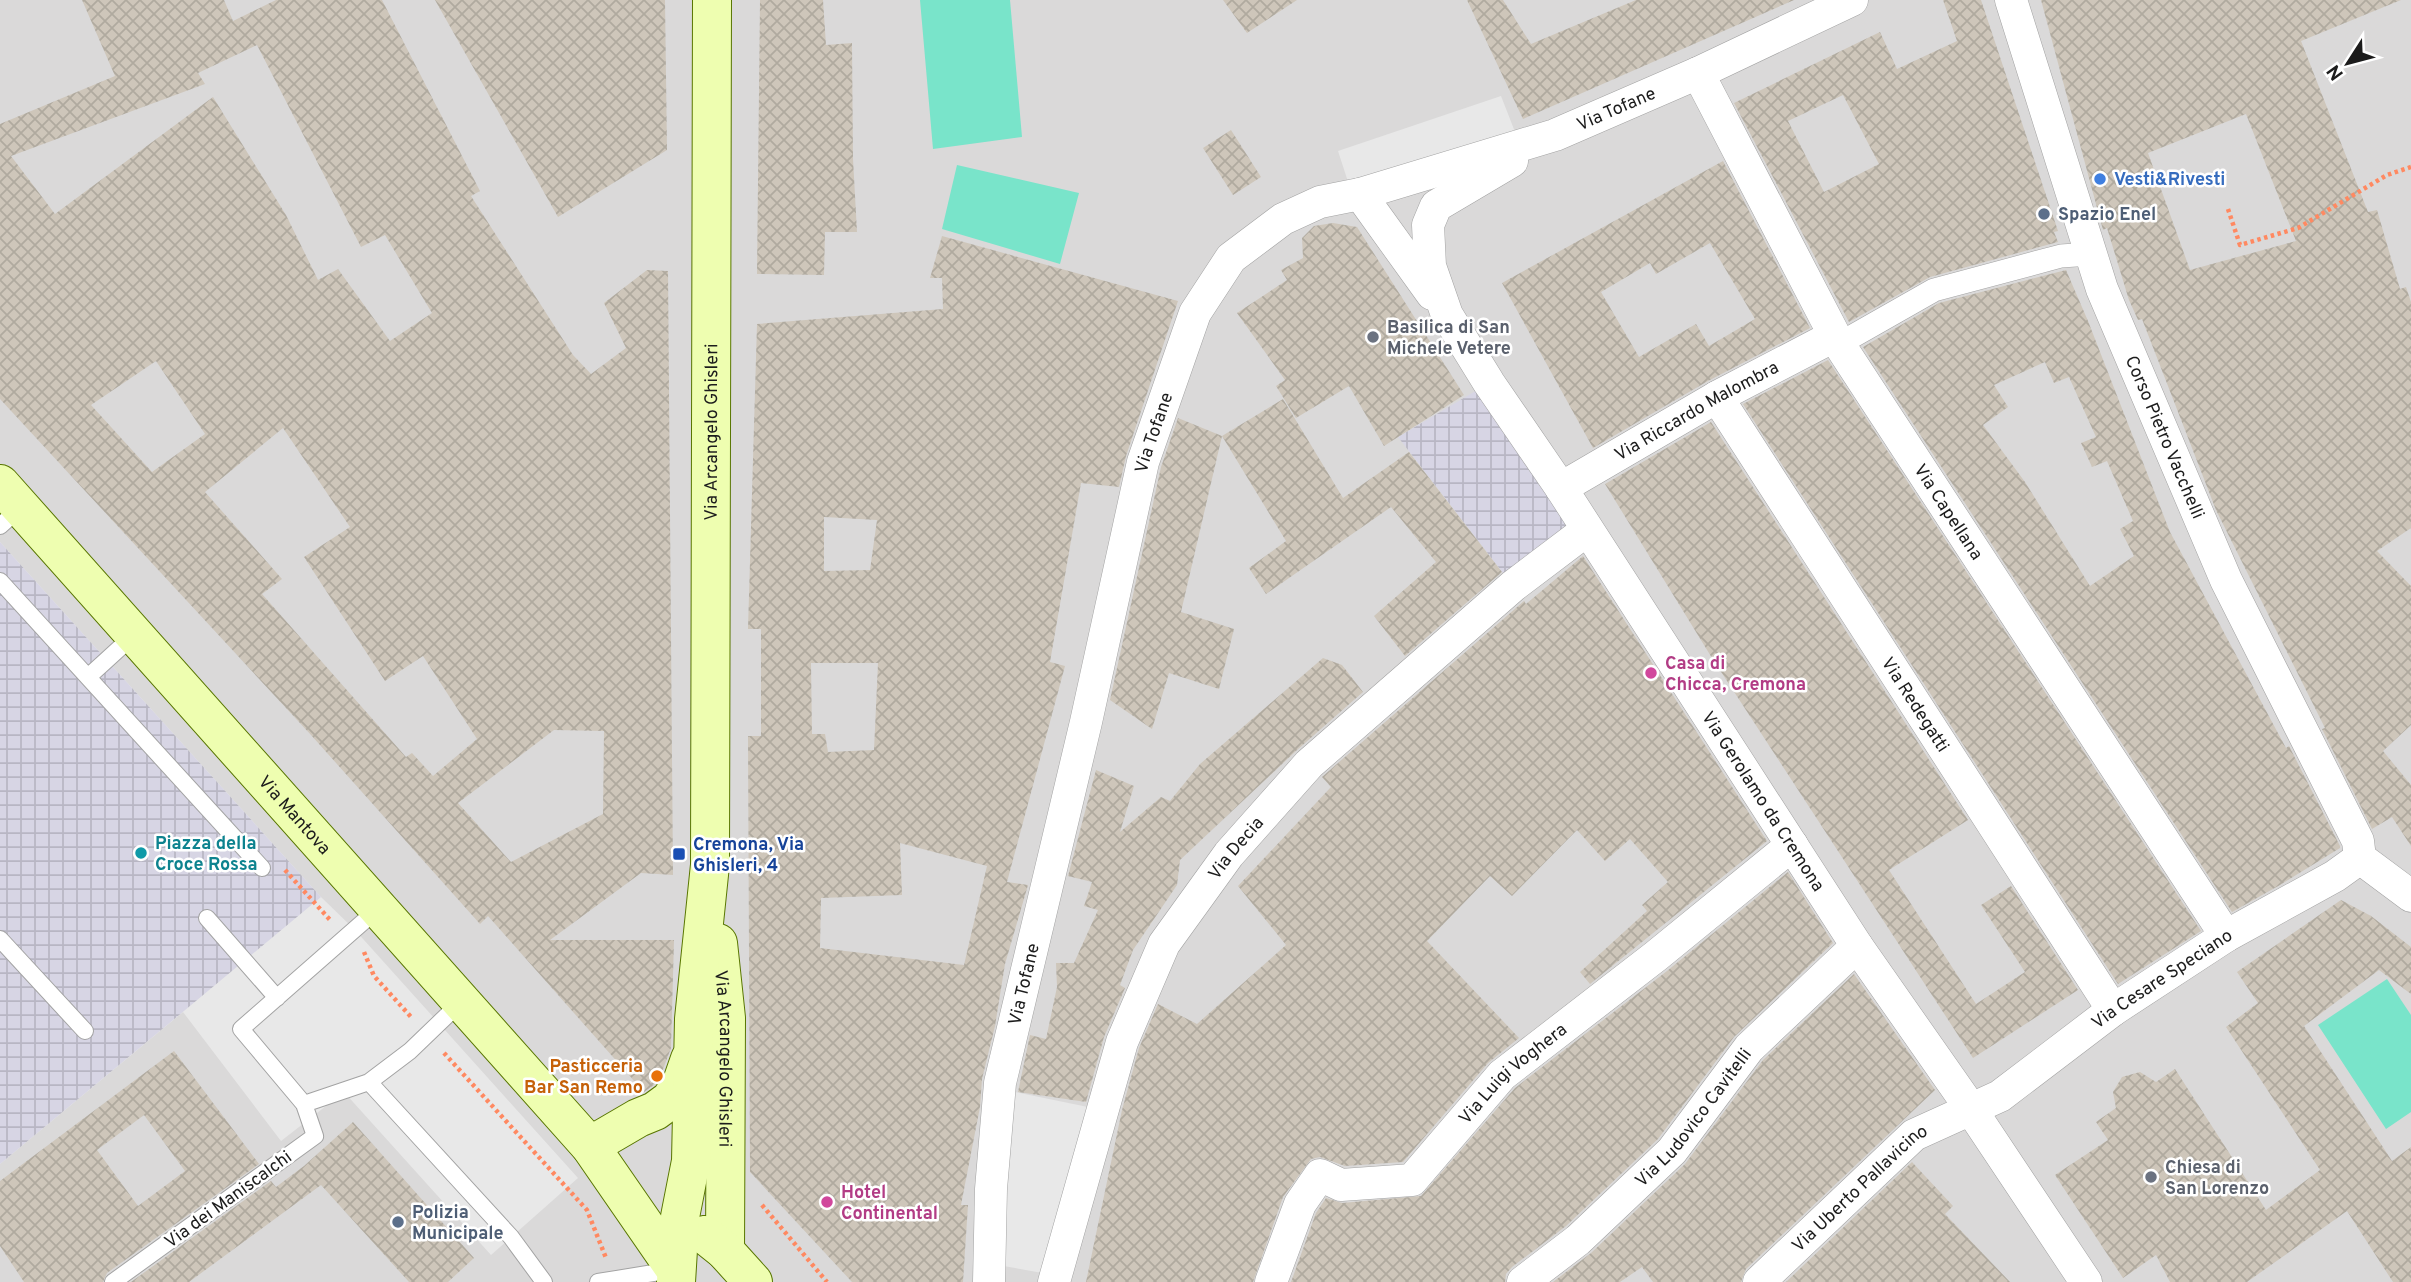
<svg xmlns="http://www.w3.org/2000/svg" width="2411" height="1282" viewBox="0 0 2411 1282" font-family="Overpass,sans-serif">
<defs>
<pattern id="plaza-grid" width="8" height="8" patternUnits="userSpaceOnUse" patternTransform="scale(1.75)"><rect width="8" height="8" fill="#d7d5e4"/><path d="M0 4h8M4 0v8" fill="none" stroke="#b8b6c3"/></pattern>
<pattern id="building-cross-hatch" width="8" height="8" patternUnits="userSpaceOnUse" patternTransform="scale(1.75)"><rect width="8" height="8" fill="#cec6ba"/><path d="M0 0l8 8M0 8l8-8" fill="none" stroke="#b0aa9f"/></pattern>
</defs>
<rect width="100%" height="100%" fill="#eeece1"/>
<path fill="#dad9d9" d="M 0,0 L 2411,0 L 2411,1282 L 0,1282 Z"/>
<path fill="#79e4ca" d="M 920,0 L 1010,0 L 1022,137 L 933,149 Z
M 957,165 L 1079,193 L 1060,264 L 942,229 Z
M 2387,979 L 2411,1015 L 2411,1112 L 2386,1129 L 2318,1025 Z"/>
<path fill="#e8e8e8" d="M 1501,96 L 1517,137 L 1352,194 L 1338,151 Z
M 0,542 L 321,897 L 355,930 L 578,1178 L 491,1255 L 344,1092 L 281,1141 L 183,1012 L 0,1164 Z
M 1010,1091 L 1088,1107 L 1048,1274 L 998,1265 Z"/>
<path fill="url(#plaza-grid)" d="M 1489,383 L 1587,530 L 1513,586 L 1398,437 Z
M 0,542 L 321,897 L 0,1164 Z"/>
<path fill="url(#building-cross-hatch)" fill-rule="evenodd" d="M 82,0 L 224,0 L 233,21 L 276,0 L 382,0 L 480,191 L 471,196 L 573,355 L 591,374 L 626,348 L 604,303 L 647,270 L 668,271 L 673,875 L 641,873 L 550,940 L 674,940 L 671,1048 L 662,1072 L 654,1085 L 644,1092 L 488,916 L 480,924 L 311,735 L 0,399 L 0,124 L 115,76 ZM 257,45 L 361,247 L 385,235 L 432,313 L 390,341 L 338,269 L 318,280 L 286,215 L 213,97 L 55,214 L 11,156 L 205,84 L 198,73 ZM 156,361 L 205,434 L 152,472 L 91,405 ZM 283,428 L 350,527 L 304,557 L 385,681 L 423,656 L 477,739 L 433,776 L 412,753 L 406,757 L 262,594 L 282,579 L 205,492 ZM 554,730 L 604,731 L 603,814 L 511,862 L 458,803 Z
M 435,0 L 665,0 L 667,150 L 558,217 Z
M 760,0 L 823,0 L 826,45 L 852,43 L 853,159 L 857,232 L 825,232 L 824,275 L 757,274 Z
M 1223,0 L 1297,0 L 1247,33 Z
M 1467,0 L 1503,0 L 1531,44 L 1636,0 L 1794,0 L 1523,119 Z
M 1943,0 L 1981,0 L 2058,231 L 2054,232 L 2058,242 L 1930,277 L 1849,322 L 1734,103 L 1880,32 L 1897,69 L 1957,41 ZM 1843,95 L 1879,164 L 1824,192 L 1788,121 Z
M 2041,0 L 2401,0 L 2301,41 L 2368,212 L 2377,210 L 2400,289 L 2406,287 L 2411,302 L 2411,528 L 2377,551 L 2411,586 L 2411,725 L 2383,751 L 2411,785 L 2411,846 L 2392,817 L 2372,829 L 2322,729 L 2325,728 L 2216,510 L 2142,319 L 2138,320 L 2129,300 L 2107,228 L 2103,230 ZM 2246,114 L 2296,241 L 2190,270 L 2148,153 Z
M 1231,130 L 1261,177 L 1233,195 L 1203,148 Z
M 1723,161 L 1810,328 L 1708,381 L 1593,448 L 1502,283 ZM 1710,243 L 1755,319 L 1709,346 L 1696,324 L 1639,357 L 1601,292 L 1650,263 L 1656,274 Z
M 1333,223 L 1357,227 L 1464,395 L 1384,446 L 1349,386 L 1296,418 L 1276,386 L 1285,380 L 1237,313 L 1287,280 L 1281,270 L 1303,258 L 1302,238 L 1314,226 Z
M 942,236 L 1178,301 L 1126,456 L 1119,487 L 1081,483 L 1050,662 L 1065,666 L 1007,882 L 1028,885 L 1005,964 L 995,1026 L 982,1079 L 980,1107 L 961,1205 L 968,1205 L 963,1282 L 852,1282 L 750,1172 L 748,736 L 761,736 L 761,629 L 748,629 L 757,324 L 943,309 L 942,278 L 930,278 ZM 824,517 L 877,520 L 870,570 L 824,571 ZM 811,663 L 878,663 L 874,750 L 828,752 L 825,734 L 812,734 ZM 900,843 L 987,866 L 964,965 L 820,948 L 821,898 L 902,895 Z
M 2066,270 L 2088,321 L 2170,532 L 2286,748 L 2289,746 L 2340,846 L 2340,848 L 2280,885 L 2232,912 L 1863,347 L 1939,303 ZM 2045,362 L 2054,383 L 2069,377 L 2096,437 L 2081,443 L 2092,467 L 2107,461 L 2133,521 L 2120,529 L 2134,556 L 2090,586 L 2025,482 L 1983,425 L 2008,407 L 1994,385 Z
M 1828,360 L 2201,931 L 2118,984 L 1743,404 Z
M 1283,399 L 1343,498 L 1409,452 L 1502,572 L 1405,656 L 1374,616 L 1436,562 L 1391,507 L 1266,594 L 1249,568 L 1286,541 L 1222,436 Z
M 1178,418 L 1222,436 L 1181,612 L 1234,629 L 1219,689 L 1169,673 L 1152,729 L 1110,700 L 1161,467 Z
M 1711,422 L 1968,820 L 1889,870 L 1976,1004 L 2025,972 L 1981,905 L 2011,886 L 2078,990 L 1973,1058 L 1712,658 L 1605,484 Z
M 1583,556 L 1767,841 L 1590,984 L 1580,972 L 1647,911 L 1642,905 L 1668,882 L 1630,839 L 1605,861 L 1577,830 L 1512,896 L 1490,876 L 1427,941 L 1519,1038 L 1488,1063 L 1403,1162 L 1345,1166 L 1320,1157 L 1311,1159 L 1283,1197 L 1253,1282 L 1086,1282 L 1122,1110 L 1139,1048 L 1158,1004 L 1197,1024 L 1286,945 L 1238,886 L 1331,787 L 1322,777 L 1524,601 L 1526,604 Z
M 1323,658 L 1342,665 L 1363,692 L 1297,750 L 1180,860 L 1177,885 L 1133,950 L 1120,985 L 1125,988 L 1104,1037 L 1086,1102 L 1018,1092 L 1030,1035 L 1046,1039 L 1057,987 L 1056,963 L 1074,963 L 1098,910 L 1084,906 L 1092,882 L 1068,876 L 1096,770 L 1134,786 L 1120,832 L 1161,797 L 1170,801 L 1200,764 Z
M 1788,872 L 1833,943 L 1734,1037 L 1658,1139 L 1566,1226 L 1512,1267 L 1506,1274 L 1505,1282 L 1291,1282 L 1316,1213 L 1326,1198 L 1342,1203 L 1421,1196 L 1515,1088 L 1667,971 Z
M 2341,900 L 2371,916 L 2411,947 L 2411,994 L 2379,970 L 2304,1026 L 2392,1161 L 2411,1147 L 2411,1282 L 2393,1282 L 2347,1211 L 2247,1282 L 2170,1282 L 2156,1255 L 2123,1278 L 2055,1175 L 2108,1140 L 2096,1122 L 2116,1108 L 2113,1092 L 2122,1077 L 2140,1072 L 2156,1082 L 2175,1069 L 2266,1210 L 2320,1170 L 2226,1027 L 2258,1003 L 2237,972 Z
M 1854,974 L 1935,1090 L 1746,1269 L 1741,1282 L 1653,1282 L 1642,1267 L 1620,1282 L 1553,1282 L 1591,1253 L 1685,1164 L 1763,1060 Z
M 174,1051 L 259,1164 L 107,1273 L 103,1282 L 24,1282 L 0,1246 L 0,1181 ZM 144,1115 L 185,1171 L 138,1206 L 97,1150 Z
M 353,1122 L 474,1258 L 448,1282 L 409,1282 L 321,1185 L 189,1282 L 131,1282 L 271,1181 L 276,1187 L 304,1166 Z
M 1912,1162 L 1953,1206 L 1945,1214 L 2010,1282 L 1786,1282 Z"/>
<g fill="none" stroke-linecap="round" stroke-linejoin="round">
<g stroke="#a3a3a3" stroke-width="18">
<path id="service" d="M 0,526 L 21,507
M 0,581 L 262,868
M 88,677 L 134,635
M 379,908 L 241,1029 L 304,1104 L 369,1082 L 511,1237 L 544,1282
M 207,918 L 277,998
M 0,939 L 85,1031
M 369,1082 L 410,1051 L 462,1001
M 113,1282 L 315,1136 L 304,1104
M 598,1282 L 672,1270"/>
</g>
<g stroke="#a3a3a3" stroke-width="24">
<path id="pedestrian" d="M 1839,344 L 1934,290 L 2061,256 L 2091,254"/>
</g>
<g stroke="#a3a3a3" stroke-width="33">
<g id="minor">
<path id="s1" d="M 2011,0 L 2102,289 L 2226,580 L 2358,841 L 2360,858"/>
<path id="s2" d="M 1698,73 L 1839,344 L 2226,936"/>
<path id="s3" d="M 1512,161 L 1436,206 L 1428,225 L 1430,266 L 1447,315 L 1489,383 L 1561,488 L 1857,946 L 1962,1096 L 2086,1282"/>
<path d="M 1360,194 L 1432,294"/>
<path id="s4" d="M 1717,397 L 2113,1010"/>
<path id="s5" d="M 1561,488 L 1717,397 L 1834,336"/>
<path d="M 2360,858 L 2411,896"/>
<path id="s6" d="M 989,1282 L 991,1189 L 1000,1083 L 1086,722 L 1143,462 L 1195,313 L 1231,258 L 1283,219 L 1320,202 L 1360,194 L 1555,135 L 1698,73 L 1852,0"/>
<path id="s7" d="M 1054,1282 L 1122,1042 L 1164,944 L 1229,854 L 1309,764 L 1513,586 L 1587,530"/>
<path id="s8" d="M 1271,1282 L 1300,1204 L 1320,1175 L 1341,1185 L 1412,1180 L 1502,1075 L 1656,956 L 1792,845"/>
<path id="s9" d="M 1523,1282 L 1578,1240 L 1672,1151 L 1749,1048 L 1857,946"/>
<path id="s10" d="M 1759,1282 L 1914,1135 L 2000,1096 L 2113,1010 L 2226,936 L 2335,876 L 2360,858"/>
</g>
</g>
<g stroke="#587600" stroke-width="40">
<g id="secondary">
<path id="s11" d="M 0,484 L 590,1146 L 675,1269"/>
<path id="s12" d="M 718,943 L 726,1018 L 725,1251"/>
<path d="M 590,1146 L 638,1118 L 655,1111 L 670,1100 L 682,1082 L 690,1059"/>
<path d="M 705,1235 L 725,1251 L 753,1282"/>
<path id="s13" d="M 676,1282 L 680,1217 L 691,1161 L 694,1019 L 710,865 L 712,0"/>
</g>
</g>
<path stroke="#ff8961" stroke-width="4.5" stroke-dasharray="3.5 3.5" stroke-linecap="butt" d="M 2228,209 L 2240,245 L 2298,228 L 2387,175 L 2411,167
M 285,870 L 331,921
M 364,952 L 374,976 L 412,1018
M 444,1053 L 587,1210 L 606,1258
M 762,1205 L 827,1282"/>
<use href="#service" stroke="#fff" stroke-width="16"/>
<use href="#pedestrian" stroke="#fff" stroke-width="23"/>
<use href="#minor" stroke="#fff" stroke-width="32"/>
<use href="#secondary" stroke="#eefeb0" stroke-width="38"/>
</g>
<circle fill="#3f7fe0" stroke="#fff" stroke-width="2.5" cx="2100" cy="179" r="7"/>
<g fill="#5c6f8a" stroke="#fff" stroke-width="2.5">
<circle cx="2044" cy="214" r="7"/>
<circle cx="398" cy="1222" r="7"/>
</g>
<g fill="#6b7280" stroke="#fff" stroke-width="2.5">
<circle cx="1373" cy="337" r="7"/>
<circle cx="2151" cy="1177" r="7"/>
</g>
<g fill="#d1479c" stroke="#fff" stroke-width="2.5">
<circle cx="1651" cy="673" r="7"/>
<circle cx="827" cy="1202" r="7"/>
</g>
<circle fill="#0f9aa8" stroke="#fff" stroke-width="2.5" cx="141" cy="853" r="7"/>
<rect fill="#1a4fb4" stroke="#fff" stroke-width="2.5" x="672" y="847" width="14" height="14" rx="3.5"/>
<circle fill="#e8710a" stroke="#fff" stroke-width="2.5" cx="657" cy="1076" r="7"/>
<g text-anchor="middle" stroke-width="5" stroke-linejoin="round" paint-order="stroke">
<g font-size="18" fill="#1c1c1c" stroke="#fff">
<text dy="6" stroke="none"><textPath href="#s6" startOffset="1477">Via Tofane</textPath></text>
<text dy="6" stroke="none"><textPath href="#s5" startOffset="156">Via Riccardo Malombra</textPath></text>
<text dy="6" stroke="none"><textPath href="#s13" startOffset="852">Via Arcangelo Ghisleri</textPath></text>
<text dy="6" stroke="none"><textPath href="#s6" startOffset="868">Via Tofane</textPath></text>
<text dy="6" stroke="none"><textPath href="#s1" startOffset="464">Corso Pietro Vacchelli</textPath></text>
<text dy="6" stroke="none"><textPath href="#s2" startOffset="506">Via Capellana</textPath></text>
<text dy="6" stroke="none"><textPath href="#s4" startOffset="366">Via Redegatti</textPath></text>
<text dy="6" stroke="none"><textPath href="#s3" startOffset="782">Via Gerolamo da Cremona</textPath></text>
<text dy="6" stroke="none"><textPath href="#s11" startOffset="443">Via Mantova</textPath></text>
<text dy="6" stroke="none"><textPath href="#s7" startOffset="476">Via Decia</textPath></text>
<text dy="6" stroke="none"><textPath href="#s10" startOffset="508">Via Cesare Speciano</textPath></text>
<text dy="6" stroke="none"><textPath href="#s6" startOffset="301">Via Tofane</textPath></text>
<text dy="6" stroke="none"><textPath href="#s12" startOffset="116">Via Arcangelo Ghisleri</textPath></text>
<text dy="6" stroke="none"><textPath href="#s8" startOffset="360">Via Luigi Voghera</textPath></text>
<text dy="6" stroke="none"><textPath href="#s9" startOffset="238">Via Ludovico Cavitelli</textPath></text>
<text dy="6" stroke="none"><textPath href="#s10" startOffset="138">Via Uberto Pallavicino</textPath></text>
<text transform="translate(228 1199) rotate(-36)" y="6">Via dei Maniscalchi</text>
</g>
<g font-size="18" font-weight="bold" fill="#366cbe" stroke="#fff" text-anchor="start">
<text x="2114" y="185">Vesti&amp;Rivesti</text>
</g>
<g font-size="18" font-weight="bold" fill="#4e5e75" stroke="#fff" text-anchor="start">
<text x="2058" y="220">Spazio Enel</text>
<text x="412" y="1218">Polizia<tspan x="412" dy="21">Municipale</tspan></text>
</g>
<g font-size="18" font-weight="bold" fill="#5b616d" stroke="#fff" text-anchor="start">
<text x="1387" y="333">Basilica di San<tspan x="1387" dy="21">Michele Vetere</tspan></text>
<text x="2165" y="1173">Chiesa di<tspan x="2165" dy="21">San Lorenzo</tspan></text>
</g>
<g font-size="18" font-weight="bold" fill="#b23c85" stroke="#fff" text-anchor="start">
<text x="1665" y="669">Casa di<tspan x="1665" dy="21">Chicca, Cremona</tspan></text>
<text x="841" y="1198">Hotel<tspan x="841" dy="21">Continental</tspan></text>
</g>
<g font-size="18" font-weight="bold" fill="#0d838f" stroke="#fff" text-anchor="start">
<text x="155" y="849">Piazza della<tspan x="155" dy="21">Croce Rossa</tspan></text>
</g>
<g font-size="18" font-weight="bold" fill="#164399" stroke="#fff" text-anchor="start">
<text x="693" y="850">Cremona, Via<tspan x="693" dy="21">Ghisleri, 4</tspan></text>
</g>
<g font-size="18" font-weight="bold" fill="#c56008" stroke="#fff" text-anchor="end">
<text x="643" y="1072">Pasticceria<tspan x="643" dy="21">Bar San Remo</tspan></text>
</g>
</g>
<g transform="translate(2348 63) rotate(234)" stroke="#ffffff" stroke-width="5" paint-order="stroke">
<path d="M0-5L12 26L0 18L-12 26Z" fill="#1c1c1c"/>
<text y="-10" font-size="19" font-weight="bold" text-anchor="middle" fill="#1c1c1c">N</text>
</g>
</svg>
